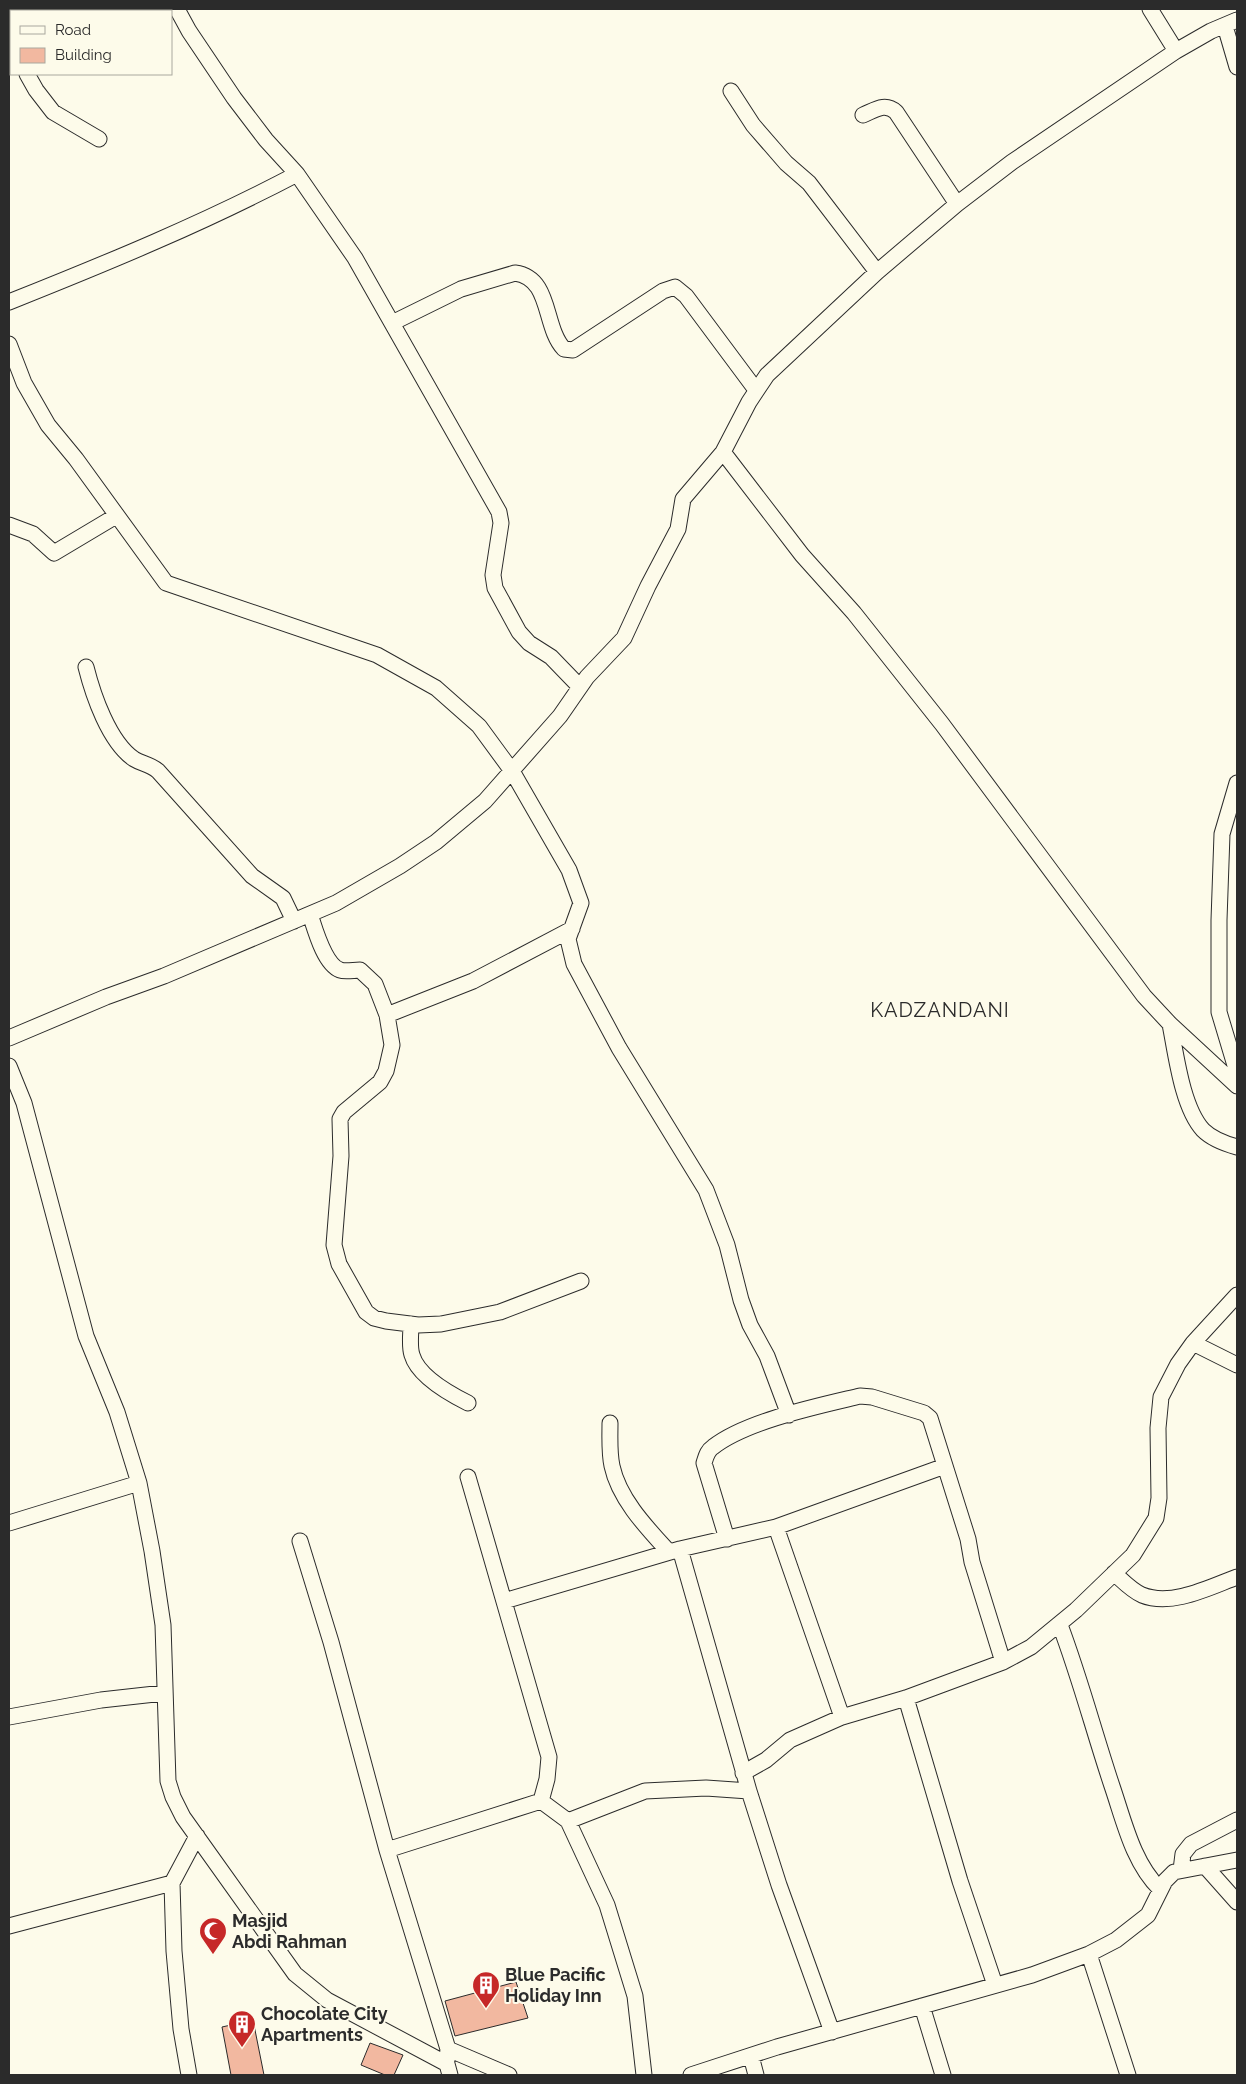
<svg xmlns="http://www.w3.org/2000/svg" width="1246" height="2084" viewBox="0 0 1246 2084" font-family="Raleway,sans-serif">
<rect width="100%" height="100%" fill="#fdfbea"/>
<path fill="#f2b8a0" stroke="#2b2b2b" d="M 516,1982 L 528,2018 L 455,2036 L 445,2001 Z
M 253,2020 L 264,2075 L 231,2075 L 222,2027 Z
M 370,2043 L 403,2055 L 394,2075 L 385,2075 L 361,2065 Z"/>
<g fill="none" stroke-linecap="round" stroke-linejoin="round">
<g stroke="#2b2b2b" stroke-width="17">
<path id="minor" d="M 177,9 L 189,31 L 234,98 L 266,140 L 297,174 L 355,258 L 499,512 L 501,523 L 493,575 L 495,588 L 519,632 L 529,643 L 551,657 L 580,687
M 1150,9 L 1176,51
M 1225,26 L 1237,67
M 9,41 L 11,46
M 27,74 L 36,90 L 53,112 L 99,139
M 731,91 L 753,125 L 786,163 L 809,183 L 877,272
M 863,115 C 875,110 885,102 896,112 L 957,204
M 9,302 C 107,263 204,223 297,174
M 392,323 L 461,289 L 515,273 C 552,278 543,327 564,349 L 573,350 L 663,291 L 675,287 L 686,296 L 756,390
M 9,344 L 24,383 L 48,425 L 76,459 L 166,583 L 377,655 L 436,688 L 479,726 L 512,771 L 569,870 L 581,903 L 568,939 L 574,964 L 619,1048 L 706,1190 L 727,1245 L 741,1300 L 750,1325 L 767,1356 L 789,1415
M 723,452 L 802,555 L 854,613 L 942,724 L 1144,996 L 1170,1024 L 1237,1086
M 9,525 L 33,534 L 54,553 L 116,516
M 86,667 C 93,695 109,742 134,759 C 142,764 150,764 158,771 L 252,876 L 283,898 L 294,921
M 1237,783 L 1222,834 L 1219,920 L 1219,1012 L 1237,1072
M 310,914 C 315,929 324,964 340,970 C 345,972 354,970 360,970 L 375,984 L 387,1015 L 392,1045 L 386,1071 L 380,1082 L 344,1112 L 340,1119 L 341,1156 L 334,1245 L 339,1264 L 366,1312 L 374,1318 L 386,1321 L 418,1325 L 441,1324 L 500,1312 L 581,1281
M 387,1015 L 473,981 L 572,929
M 1170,1024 C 1176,1054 1182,1107 1203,1130 C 1212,1139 1226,1144 1237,1147
M 9,1038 L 106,997 L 164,976 L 336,903 L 400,866 L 436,842 L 485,801 L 560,716 L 587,677 L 624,638 L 648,586 L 678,529 L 683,499 L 723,452 L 749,402 L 767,375 L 877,272 L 957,204 L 1012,162 L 1176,51 L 1211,31 L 1237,20
M 9,1066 L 24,1103 L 86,1336 L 117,1412 L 139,1483 L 152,1551 L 163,1625 L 168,1781 L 173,1797 L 183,1817 L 295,1974 L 327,2000 L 447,2064 L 450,2075
M 411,1324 C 411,1334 409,1346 412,1355 C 418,1376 450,1394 468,1403
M 1193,1343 L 1237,1365
M 610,1423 C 610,1437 609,1452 612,1466 C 619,1499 647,1528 669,1552
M 468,1477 L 549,1757 L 547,1779 L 541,1801
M 9,1523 L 139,1483
M 776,1527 L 842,1717
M 727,1539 L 704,1463 C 706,1457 707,1451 713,1447 C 746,1421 818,1406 860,1396 L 872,1397 L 924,1413 L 930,1418 L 968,1539 L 972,1562 L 1003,1662
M 300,1541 L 331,1642 L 387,1850 L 448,2049
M 680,1549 L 749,1791 L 779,1885 L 832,2032
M 1114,1573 C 1123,1581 1131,1590 1142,1595 C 1172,1607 1210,1587 1237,1577
M 504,1601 L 680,1549 L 776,1527 L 945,1466
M 1060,1625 C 1080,1678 1094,1732 1112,1786 C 1124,1821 1133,1863 1160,1889
M 906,1698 L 960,1881 L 995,1985
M 9,1717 L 101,1700 L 164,1693
M 743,1773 L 766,1760 L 790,1740 L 842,1717 L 906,1698 L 1003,1662 L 1031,1647 L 1076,1610 L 1133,1555 L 1156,1518 L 1159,1498 L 1158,1428 L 1161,1397 L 1178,1364 L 1193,1343 L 1237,1295
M 541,1801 L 568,1821 L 607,1905 L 635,1996 L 644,2075
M 568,1821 L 645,1791 L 706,1788 L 749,1791
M 387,1850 L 541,1801
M 1205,1866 L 1237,1902
M 1181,1870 L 1183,1854 L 1191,1844 L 1237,1820
M 9,1926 L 172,1883
M 1089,1954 L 1128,2075
M 922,2006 L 943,2075
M 751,2056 L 756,2075
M 447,2060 L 448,2049 L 509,2075
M 189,2075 L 181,2029 L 174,1951 L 172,1883 L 197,1836
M 691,2075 L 777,2047 L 1032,1975 L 1089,1954 L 1116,1940 L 1148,1915 L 1165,1881 L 1174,1872 L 1237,1860"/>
</g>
<use href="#minor" stroke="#fdfbea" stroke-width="15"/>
</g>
<defs>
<g id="mosque-pin" transform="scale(1.4375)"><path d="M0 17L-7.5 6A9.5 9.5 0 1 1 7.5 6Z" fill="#c62828" stroke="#fdfbea"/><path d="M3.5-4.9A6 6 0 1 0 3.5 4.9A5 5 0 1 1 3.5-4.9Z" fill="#fff"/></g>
<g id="building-pin" transform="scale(1.4375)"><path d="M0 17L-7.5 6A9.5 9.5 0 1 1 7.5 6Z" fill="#c62828" stroke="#fdfbea"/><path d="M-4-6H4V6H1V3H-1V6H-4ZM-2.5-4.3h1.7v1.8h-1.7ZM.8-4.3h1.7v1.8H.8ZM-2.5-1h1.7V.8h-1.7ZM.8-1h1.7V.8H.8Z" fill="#fff"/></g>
</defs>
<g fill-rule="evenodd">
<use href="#mosque-pin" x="213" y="1931"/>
<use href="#building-pin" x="486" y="1985"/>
<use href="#building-pin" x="242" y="2024"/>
</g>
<g text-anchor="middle" stroke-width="4" stroke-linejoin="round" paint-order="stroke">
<g font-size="18" font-weight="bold" fill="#2b2b2b" stroke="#fdfbea" text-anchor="start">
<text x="232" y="1927">Masjid<tspan x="232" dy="21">Abdi Rahman</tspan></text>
<text x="505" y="1981">Blue Pacific<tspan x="505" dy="21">Holiday Inn</tspan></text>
<text x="261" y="2020">Chocolate City<tspan x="261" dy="21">Apartments</tspan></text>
</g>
<g font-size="20" letter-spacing="1" fill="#2b2b2b" stroke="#fdfbea">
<text x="940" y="1017">KADZANDANI</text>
</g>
</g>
<rect width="1246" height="2084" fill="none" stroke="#2b2b2b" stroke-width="20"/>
<rect x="10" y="10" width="162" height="65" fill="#fdfbea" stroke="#a9a89e"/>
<rect x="20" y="26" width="25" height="8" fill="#fdfbea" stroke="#a9a89e"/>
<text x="55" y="35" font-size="15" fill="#2b2b2b">Road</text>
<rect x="20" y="48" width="25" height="15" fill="#f2b8a0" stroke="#a9a89e"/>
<text x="55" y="60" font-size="15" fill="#2b2b2b">Building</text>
</svg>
